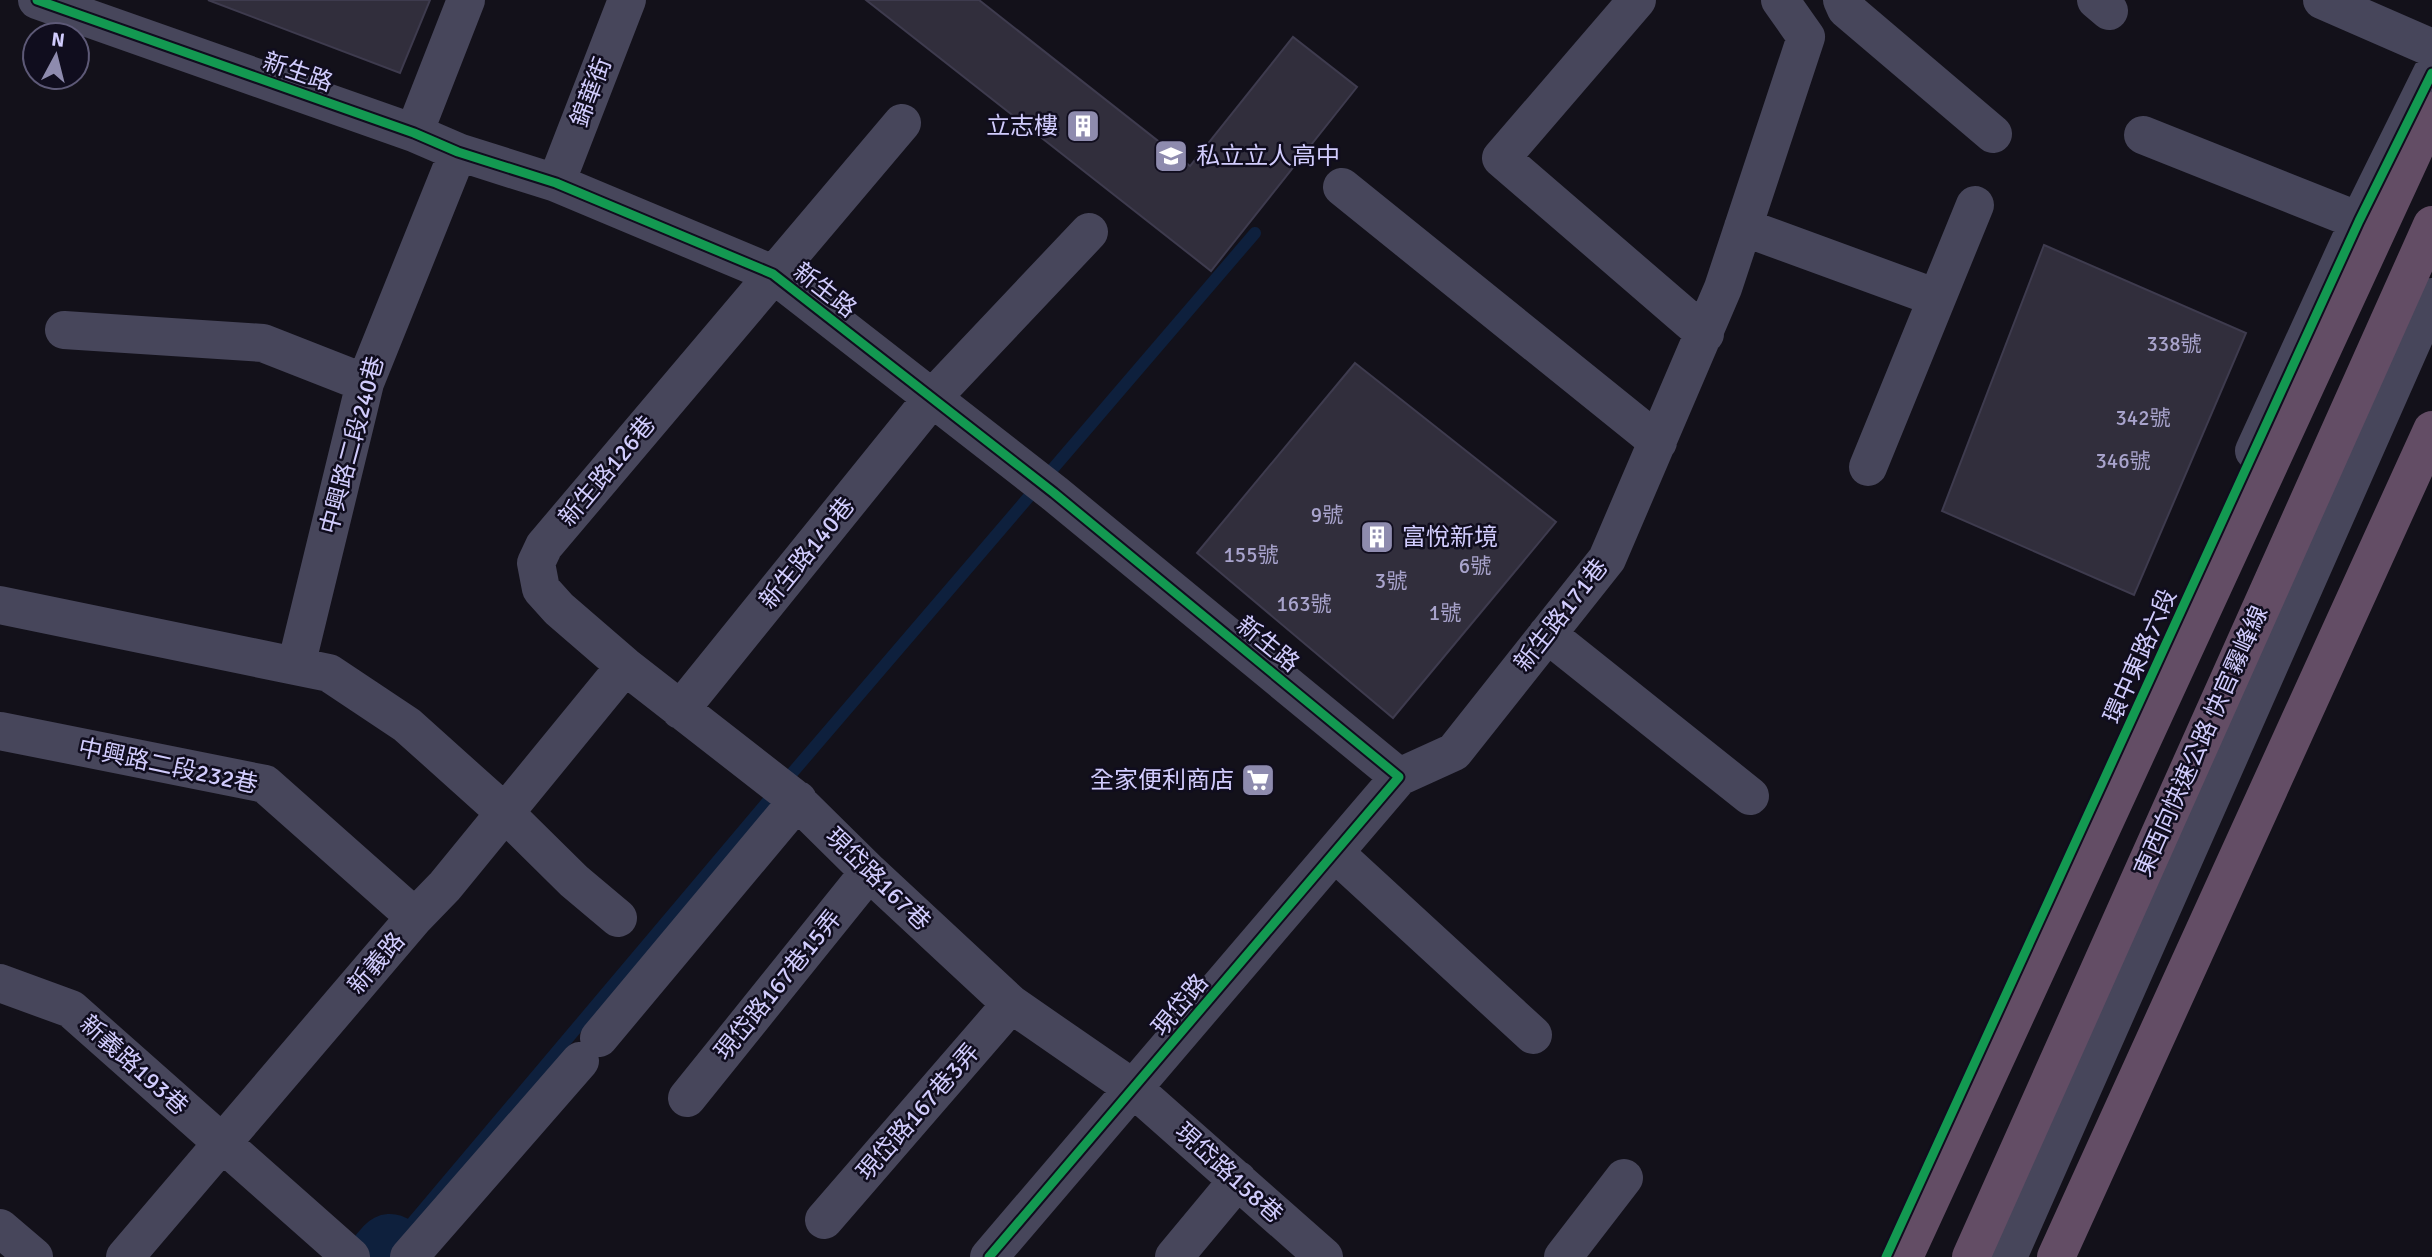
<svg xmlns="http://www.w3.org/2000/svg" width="2432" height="1257" viewBox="0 0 2432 1257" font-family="Signika,'Noto Sans TC',sans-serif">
<rect width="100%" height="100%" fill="#13111a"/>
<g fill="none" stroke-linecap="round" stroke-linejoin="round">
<path stroke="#0e203d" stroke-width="12" d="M 390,1249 L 769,800 L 1255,233"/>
<path stroke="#0e203d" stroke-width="70" d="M 383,1257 L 390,1249"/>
</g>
<path fill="#312e3c" stroke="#3e3b4e" stroke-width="2" d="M 208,0 L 430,0 L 400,73 Z
M 866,0 L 979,0 L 1190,166 L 1293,37 L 1357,87 L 1211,271 Z
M 2044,245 L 2246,333 L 2134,595 L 1942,511 Z
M 1355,363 L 1556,522 L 1393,718 L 1197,553 Z"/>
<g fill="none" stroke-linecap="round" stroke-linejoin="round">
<path stroke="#47465b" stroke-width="38" d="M 37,0 L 414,133 L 458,152 L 556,183 L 773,274 L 1054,493 L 1399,777
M 1637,0 L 1501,158 L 1705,334
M 1842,0 L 1846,9 L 1993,134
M 2096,0 L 2109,11
M 2322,0 L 2432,48
M 902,123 L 544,546 L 536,563 L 541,589 L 559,609 L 625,666 L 793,797 L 869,872 L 1011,1004 L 1134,1089 L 1324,1257
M 414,133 L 466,0
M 2143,135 L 2359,221
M 556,183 L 627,0
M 1342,187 L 1658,442
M 1743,227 L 1937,298
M 64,330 L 263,343 L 365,383
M 2254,451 L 2359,221 L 2432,73
M 1868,467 L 1975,205
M 0,605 L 329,673 L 407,725 L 504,812 L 574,881 L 618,918
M 1547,634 L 1750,796
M 296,666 L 365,383 L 458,152
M 680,710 L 933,397 L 1089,232
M 0,731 L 265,784 L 415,917
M 1335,853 L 1533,1035
M 0,983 L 71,1009 L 351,1257
M 599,1038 L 798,800
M 687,1098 L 869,872
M 824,1220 L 1011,1004
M 0,1228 L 34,1257
M 125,1257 L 415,917 L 445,886 L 625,666
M 409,1257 L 580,1061
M 989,1257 L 1399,777 L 1454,752 L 1607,559 L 1723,288 L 1806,37 L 1780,0
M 1174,1257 L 1238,1180
M 1563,1257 L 1624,1178
M 2008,1257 L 2432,297"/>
<path stroke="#634d65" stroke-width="38" d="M 1904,1257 L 2432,111
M 1971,1257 L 2432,225
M 2056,1257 L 2432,430"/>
<g stroke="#100d1e" stroke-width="13">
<path id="cycleway" d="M 37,0 L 414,133 L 458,152 L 556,183 L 773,274 L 1054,493 L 1399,777 L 989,1257
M 1886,1257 L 2359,221 L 2432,73"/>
</g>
<use href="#cycleway" stroke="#139951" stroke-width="9"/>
</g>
<defs>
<g id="building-square" transform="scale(1.75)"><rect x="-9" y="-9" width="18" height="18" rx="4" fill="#8e8bae" stroke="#100d1e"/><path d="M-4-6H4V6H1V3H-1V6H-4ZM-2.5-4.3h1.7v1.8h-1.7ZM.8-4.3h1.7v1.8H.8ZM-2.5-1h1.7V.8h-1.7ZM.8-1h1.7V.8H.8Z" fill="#fff"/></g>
<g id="school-square" transform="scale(1.75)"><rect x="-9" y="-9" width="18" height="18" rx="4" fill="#8e8bae" stroke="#100d1e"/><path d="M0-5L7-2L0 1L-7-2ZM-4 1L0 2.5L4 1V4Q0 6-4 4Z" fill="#fff"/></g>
<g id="supermarket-square" transform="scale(1.75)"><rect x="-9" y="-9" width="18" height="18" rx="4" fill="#8e8bae" stroke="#100d1e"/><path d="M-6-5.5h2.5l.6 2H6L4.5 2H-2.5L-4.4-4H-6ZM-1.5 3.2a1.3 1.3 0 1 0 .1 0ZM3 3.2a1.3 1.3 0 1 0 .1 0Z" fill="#fff"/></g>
</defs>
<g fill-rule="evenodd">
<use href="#building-square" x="1083" y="126"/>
<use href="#school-square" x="1171" y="156"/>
<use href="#building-square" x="1377" y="537"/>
<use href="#supermarket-square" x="1258" y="780"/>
</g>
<g text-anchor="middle" stroke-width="5" stroke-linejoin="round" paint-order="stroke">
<g font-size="21" fill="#a9a4cd">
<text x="2174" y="351">338號</text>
<text x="2143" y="425">342號</text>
<text x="2123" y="468">346號</text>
<text x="1327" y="522">9號</text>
<text x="1251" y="562">155號</text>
<text x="1475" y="573">6號</text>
<text x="1391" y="588">3號</text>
<text x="1304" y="611">163號</text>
<text x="1445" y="620">1號</text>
</g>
<g font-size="24" fill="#d1ccfd" stroke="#100d1e">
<text transform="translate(298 72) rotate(19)" y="8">新生路</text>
<text transform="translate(591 92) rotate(-69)" y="8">錦華街</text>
<text transform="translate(825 290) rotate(38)" y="8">新生路</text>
<text transform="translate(352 445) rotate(-75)" y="8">中興路二段240巷</text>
<text transform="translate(607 471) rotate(-50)" y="8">新生路126巷</text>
<text transform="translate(807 553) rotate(-51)" y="8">新生路140巷</text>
<text transform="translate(1561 615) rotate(-52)" y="8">新生路171巷</text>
<text transform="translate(1268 644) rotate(39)" y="8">新生路</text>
<text transform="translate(2140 656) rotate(-66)" y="8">環中東路六段</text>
<text transform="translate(2201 741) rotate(-66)" y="8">東西向快速公路 快官霧峰線</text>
<text transform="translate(168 766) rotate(12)" y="8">中興路二段232巷</text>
<text transform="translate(878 879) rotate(44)" y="8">現岱路167巷</text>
<text transform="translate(376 963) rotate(-49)" y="8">新義路</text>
<text transform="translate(778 985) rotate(-51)" y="8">現岱路167巷15弄</text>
<text transform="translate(1180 1005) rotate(-50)" y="8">現岱路</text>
<text transform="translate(134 1065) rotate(42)" y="8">新義路193巷</text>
<text transform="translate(918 1112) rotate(-49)" y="8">現岱路167巷3弄</text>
<text transform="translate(1229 1173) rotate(42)" y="8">現岱路158巷</text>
</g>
<g font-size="24" fill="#d1ccfd" stroke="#100d1e" text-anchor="end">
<text x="1058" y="134">立志樓</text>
<text x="1196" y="164" text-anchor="start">私立立人高中</text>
<text x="1402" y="545" text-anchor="start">富悅新境</text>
<text x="1234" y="788">全家便利商店</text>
</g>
</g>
<g transform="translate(56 56) rotate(7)"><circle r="33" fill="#100d1e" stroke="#5d5977" stroke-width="2"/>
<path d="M0-5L12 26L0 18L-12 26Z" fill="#8e8bae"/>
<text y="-10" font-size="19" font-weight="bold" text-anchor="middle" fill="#d1ccfd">N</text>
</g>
</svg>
